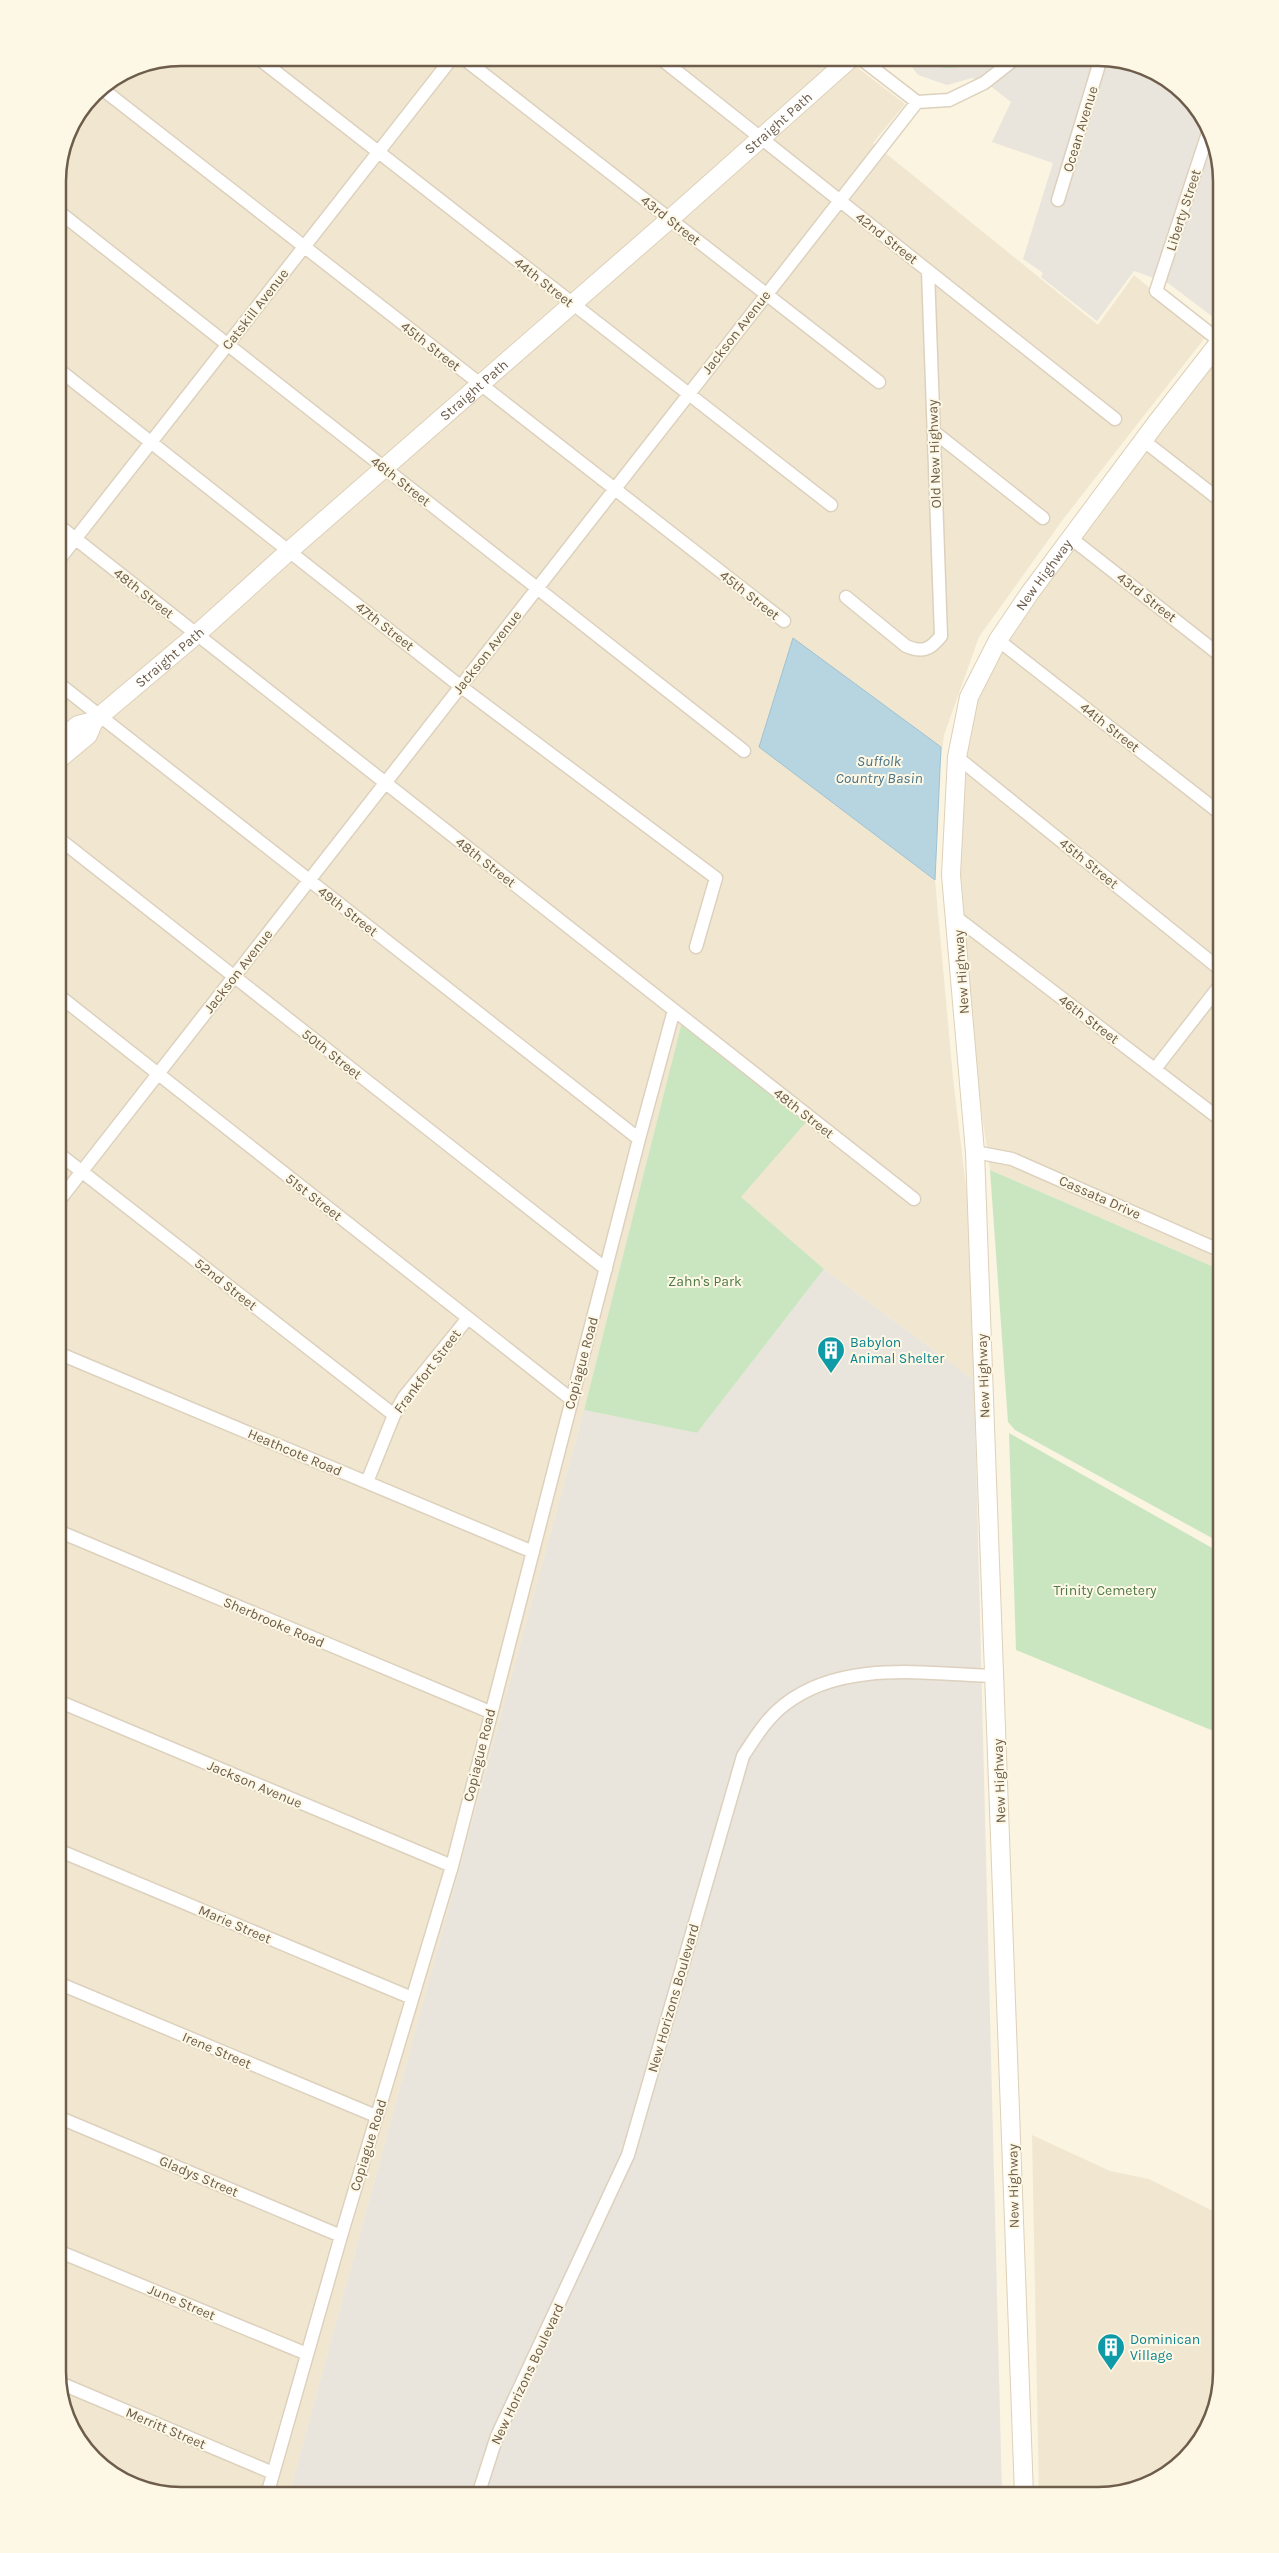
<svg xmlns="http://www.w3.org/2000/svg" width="1279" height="2553" viewBox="0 0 1279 2553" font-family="Karla,sans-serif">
<rect width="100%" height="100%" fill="#faf4e1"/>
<path fill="#f1e7d0" d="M 181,58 L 845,58 L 905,104 L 873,143 L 1098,325 L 1134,275 L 1207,335 L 1064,518 L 979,637 L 944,735 L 928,864 L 929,876 L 935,880 L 953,1078 L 968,1204 L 974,1380 L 824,1269 L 740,1197 L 682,1023 L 584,1410 L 289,2495 L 173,2495 L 106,2470 L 67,2419 L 58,2372 L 58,173 L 67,133 L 94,93 L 134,67 Z
M 1221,353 L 1221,1270 L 990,1170 L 970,1032 L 958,821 L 962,772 L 977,699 L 998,652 L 1033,599 Z
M 1032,2135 L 1110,2171 L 1149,2179 L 1221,2215 L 1221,2372 L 1201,2441 L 1145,2486 L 1098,2495 L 1039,2495 Z"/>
<path fill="#e9e4dc" d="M 905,58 L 1106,58 L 1173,83 L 1212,134 L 1221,181 L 1221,323 L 1168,283 L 1134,271 L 1097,321 L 1041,277 L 1043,273 L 1023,259 L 1053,163 L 992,142 L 1011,102 L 993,88 L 972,78 L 947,85 L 918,75 Z
M 824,1269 L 974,1380 L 1002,2495 L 289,2495 L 584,1410 L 697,1433 Z"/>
<path fill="#cae6c1" d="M 920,58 L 978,58 C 954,71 945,72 920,58 Z
M 682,1022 L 808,1120 L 741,1197 L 824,1269 L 697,1433 L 584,1410 Z
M 990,1170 L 1221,1270 L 1221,1543 L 1015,1430 L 1008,1422 Z
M 1009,1433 L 1221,1553 L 1221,1734 L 1016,1650 Z"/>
<path fill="#b7d4e1" stroke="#9ec2d2" d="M 793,638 L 941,747 L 935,880 L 759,747 Z"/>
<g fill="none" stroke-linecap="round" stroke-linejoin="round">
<g stroke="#ddd1be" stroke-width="15">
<path id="minor" d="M 258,58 L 831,505
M 463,58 L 879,382
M 660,58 L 1115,419
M 860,58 L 917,102 L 949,100 L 984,83 L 1016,58
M 101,88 L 784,621
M 1209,130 L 1156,291 L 1221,342
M 1058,200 L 1101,58
M 58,211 L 744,751
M 58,369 L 460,686 L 716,878 L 696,947
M 933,431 L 1043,518
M 1144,441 L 1221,501
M 58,525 L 914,1199
M 1072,539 L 1221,656
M 58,561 L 452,58
M 846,597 L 906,646 C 922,653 930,650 941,636 L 928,271
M 998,640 L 1221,814
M 58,683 L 639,1139
M 957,757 L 1221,970
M 58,838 L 606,1269
M 957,918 L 1221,1120
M 58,995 L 571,1399
M 1155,1069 L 1221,984
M 975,1152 L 1012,1159 L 1221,1251
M 58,1153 L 394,1415
M 58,1202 L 917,102
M 58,1353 L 533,1552
M 367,1482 L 394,1415 L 404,1397 L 468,1318
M 58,1531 L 490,1712
M 58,1701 L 452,1866
M 58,1850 L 412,1998
M 58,1983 L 376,2116
M 58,2117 L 341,2236
M 58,2251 L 307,2354
M 60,2383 L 273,2473
M 267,2495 L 341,2236 L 452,1866 L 639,1139 L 674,1010
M 478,2495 L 497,2436 L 628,2155 L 743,1756 C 755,1738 766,1719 784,1705 C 842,1659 927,1674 996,1676"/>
</g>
<g stroke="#ded0b9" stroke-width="20">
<g id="secondary">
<path id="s1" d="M 58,741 L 78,725 L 94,721 L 197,634 L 289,551 L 670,219 L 851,58"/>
<path d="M 58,760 L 88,735 L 94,721"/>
<path id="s2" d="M 1024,2495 L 975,1152 L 951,875 L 957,757 L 969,697 L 998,640 L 1029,594 L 1157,422 L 1221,340"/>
</g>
</g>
<use href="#minor" stroke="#fff" stroke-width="12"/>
<use href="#secondary" stroke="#fff" stroke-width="18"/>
</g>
<defs>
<g id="building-pin" transform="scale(1.4375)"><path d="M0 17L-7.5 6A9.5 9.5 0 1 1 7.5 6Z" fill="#0f9aa8" stroke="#fdf8e6"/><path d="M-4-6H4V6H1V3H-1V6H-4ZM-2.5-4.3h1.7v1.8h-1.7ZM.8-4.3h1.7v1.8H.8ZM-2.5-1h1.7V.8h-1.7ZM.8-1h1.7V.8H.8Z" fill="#fff"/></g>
</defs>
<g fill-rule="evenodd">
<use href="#building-pin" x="831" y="1350"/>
<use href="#building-pin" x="1111" y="2347"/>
</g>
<g text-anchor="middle" stroke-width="4" stroke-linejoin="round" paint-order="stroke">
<g font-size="14" fill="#6e5d4a" stroke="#fdf8e6">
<text dy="5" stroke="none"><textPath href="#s1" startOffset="951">Straight Path</textPath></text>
<text transform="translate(1080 129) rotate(-73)" y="5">Ocean Avenue</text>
<text transform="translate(1183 210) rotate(-72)" y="5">Liberty Street</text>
<text transform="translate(671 220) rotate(38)" y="5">43rd Street</text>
<text transform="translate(887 238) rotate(38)" y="5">42nd Street</text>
<text transform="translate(544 282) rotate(38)" y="5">44th Street</text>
<text transform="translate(255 309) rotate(-52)" y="5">Catskill Avenue</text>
<text transform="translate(736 332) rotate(-52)" y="5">Jackson Avenue</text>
<text transform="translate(431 346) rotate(38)" y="5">45th Street</text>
<text dy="5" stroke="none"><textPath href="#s1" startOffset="546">Straight Path</textPath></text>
<text transform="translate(934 454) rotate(-92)" y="5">Old New Highway</text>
<text transform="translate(401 481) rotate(38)" y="5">46th Street</text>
<text dy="5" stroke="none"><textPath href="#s2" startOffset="1945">New Highway</textPath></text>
<text transform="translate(144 593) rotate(38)" y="5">48th Street</text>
<text transform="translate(750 595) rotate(38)" y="5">45th Street</text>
<text transform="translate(1147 597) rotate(38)" y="5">43rd Street</text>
<text transform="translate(385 626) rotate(38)" y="5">47th Street</text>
<text transform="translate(487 652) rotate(-52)" y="5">Jackson Avenue</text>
<text dy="5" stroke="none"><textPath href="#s1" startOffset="141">Straight Path</textPath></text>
<text transform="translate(1110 727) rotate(38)" y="5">44th Street</text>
<text transform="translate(486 862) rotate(38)" y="5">48th Street</text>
<text transform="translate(1089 863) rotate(39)" y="5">45th Street</text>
<text transform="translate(348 911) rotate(38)" y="5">49th Street</text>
<text transform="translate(238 971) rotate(-52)" y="5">Jackson Avenue</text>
<text transform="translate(961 972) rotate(-94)" y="5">New Highway</text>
<text transform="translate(1089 1019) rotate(37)" y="5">46th Street</text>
<text transform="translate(332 1054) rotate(38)" y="5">50th Street</text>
<text transform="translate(804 1113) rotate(38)" y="5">48th Street</text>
<text transform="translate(314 1197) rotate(38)" y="5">51st Street</text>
<text transform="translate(1100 1197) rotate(24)" y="5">Cassata Drive</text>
<text transform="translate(226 1284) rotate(38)" y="5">52nd Street</text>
<text transform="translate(581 1363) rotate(-75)" y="5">Copiague Road</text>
<text transform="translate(427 1371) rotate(-53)" y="5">Frankfort Street</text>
<text transform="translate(983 1376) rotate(-92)" y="5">New Highway</text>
<text transform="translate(295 1452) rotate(23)" y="5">Heathcote Road</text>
<text transform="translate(274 1622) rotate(23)" y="5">Sherbrooke Road</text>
<text transform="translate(479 1755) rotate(-76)" y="5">Copiague Road</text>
<text transform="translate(999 1781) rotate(-92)" y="5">New Highway</text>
<text transform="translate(255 1784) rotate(23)" y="5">Jackson Avenue</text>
<text transform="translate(235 1924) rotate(23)" y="5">Marie Street</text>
<text transform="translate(673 1998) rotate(-74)" y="5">New Horizons Boulevard</text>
<text transform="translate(217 2050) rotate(23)" y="5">Irene Street</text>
<text transform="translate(368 2145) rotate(-73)" y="5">Copiague Road</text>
<text transform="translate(199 2176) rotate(23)" y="5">Gladys Street</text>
<text transform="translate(1013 2186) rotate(-91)" y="5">New Highway</text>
<text transform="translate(182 2302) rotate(23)" y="5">June Street</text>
<text transform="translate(527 2374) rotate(-65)" y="5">New Horizons Boulevard</text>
<text transform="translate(166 2428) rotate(23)" y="5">Merritt Street</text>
</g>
<g font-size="14" fill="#4d7a46" stroke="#fdf8e6">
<text x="705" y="1286">Zahn's Park</text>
<text x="1105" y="1595">Trinity Cemetery</text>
</g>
<g font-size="14" fill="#0d838f" stroke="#fdf8e6" text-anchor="start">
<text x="850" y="1347">Babylon<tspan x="850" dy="16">Animal Shelter</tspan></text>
<text x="1130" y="2344">Dominican<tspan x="1130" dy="16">Village</tspan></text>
</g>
<g font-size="15" font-style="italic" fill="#497387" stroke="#fdf8e6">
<text x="879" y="766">Suffolk<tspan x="879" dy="17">Country Basin</tspan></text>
</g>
</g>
<path d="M0 0H1279V2553H0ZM181 66H1098A115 115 0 0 1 1213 181V2372A115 115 0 0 1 1098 2487H181A115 115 0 0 1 66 2372V181A115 115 0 0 1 181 66Z" fill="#fdf8e6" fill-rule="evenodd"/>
<path fill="none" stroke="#6e5d4a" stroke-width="2.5" d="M181 66H1098A115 115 0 0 1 1213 181V2372A115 115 0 0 1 1098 2487H181A115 115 0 0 1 66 2372V181A115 115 0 0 1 181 66Z"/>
</svg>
